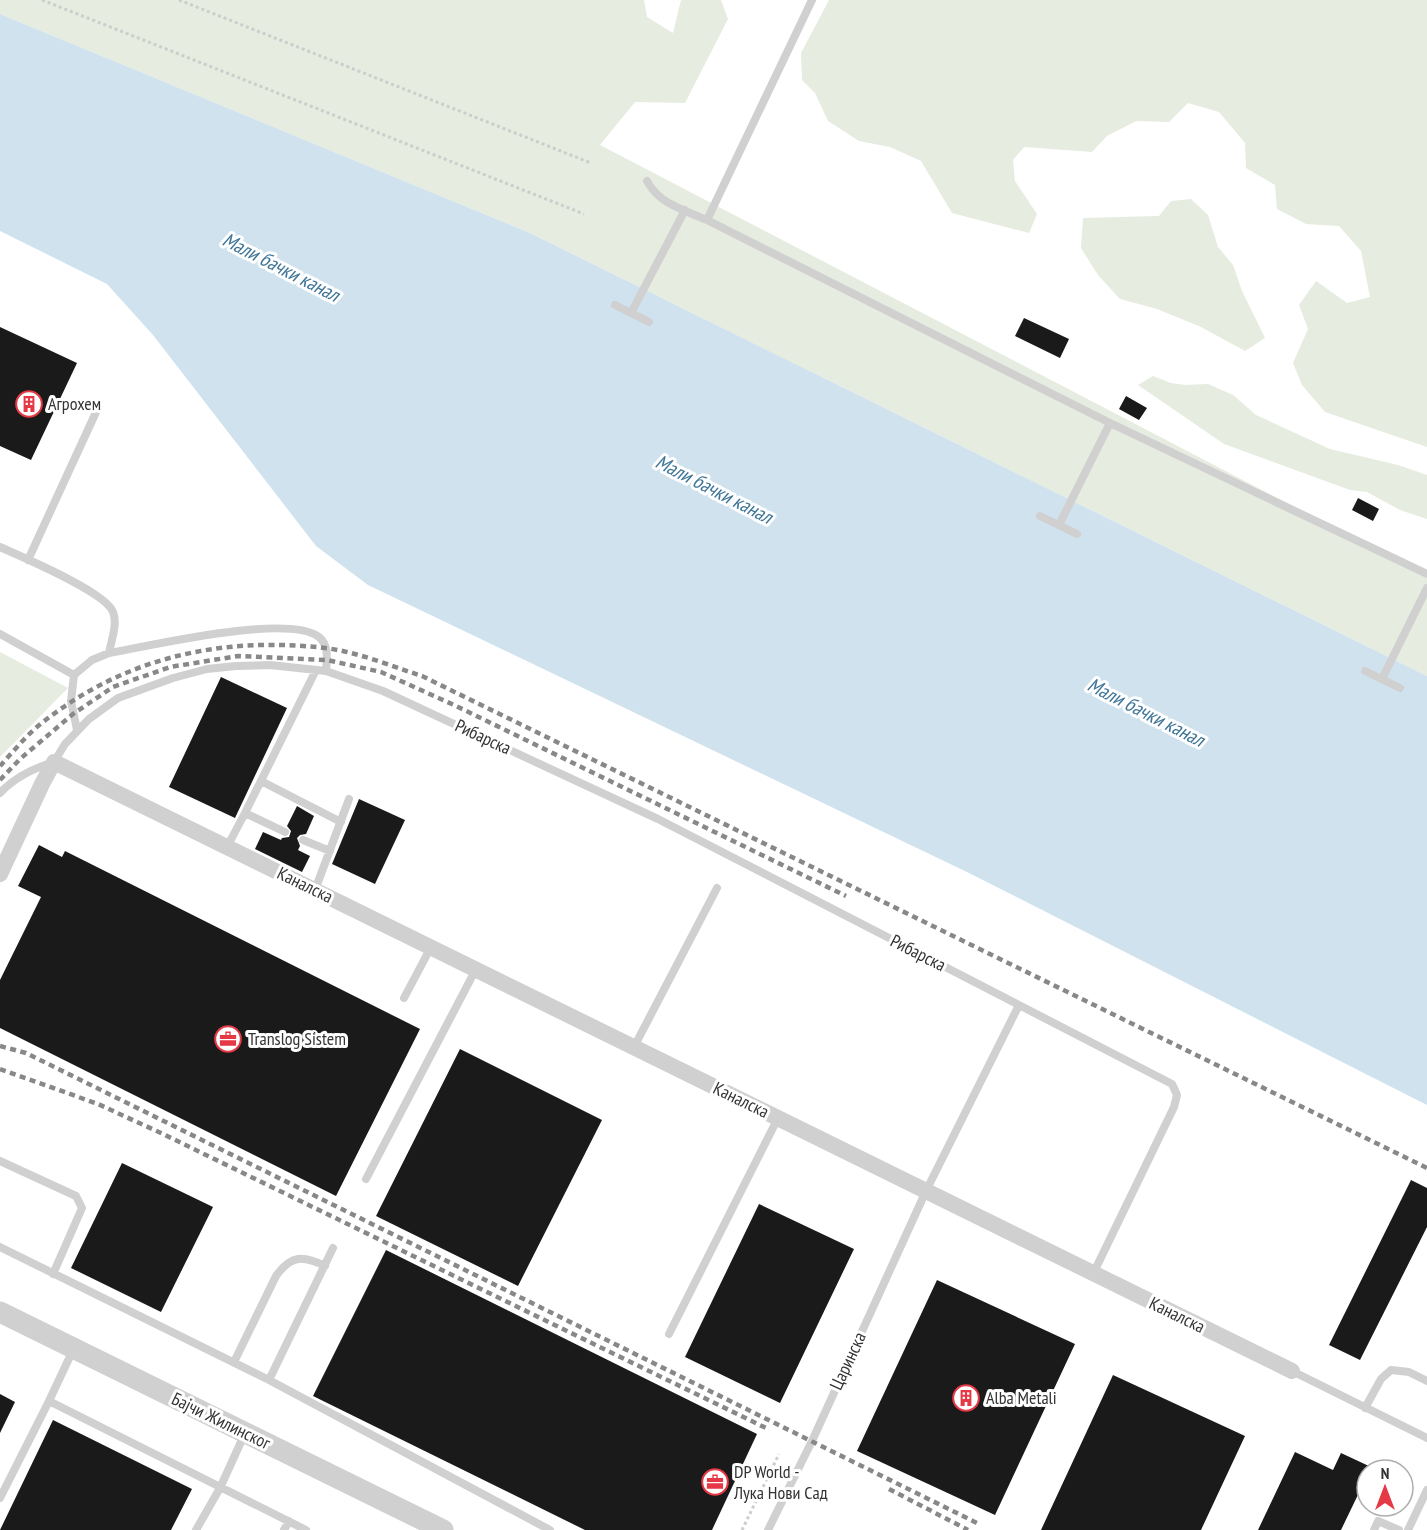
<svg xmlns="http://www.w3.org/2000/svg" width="1427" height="1530" viewBox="0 0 1427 1530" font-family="'PT Sans Narrow',sans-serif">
<rect width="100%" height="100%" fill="#fff"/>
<path fill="#e6ecdf" d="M 0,0 L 644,0 L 647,17 L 673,33 L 681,0 L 721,0 L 728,19 L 685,103 L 635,102 L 600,145 L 1427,576 L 1427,676 L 530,233 L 0,14 Z
M 829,0 L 1427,0 L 1427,447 L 1325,412 L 1302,385 L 1293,363 L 1308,329 L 1299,305 L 1316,281 L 1347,303 L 1370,297 L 1361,251 L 1339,226 L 1306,224 L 1277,209 L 1275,185 L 1246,168 L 1245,143 L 1219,112 L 1188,103 L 1169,122 L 1136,121 L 1107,136 L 1092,152 L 1024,147 L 1013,160 L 1015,181 L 1037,214 L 1029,233 L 952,213 L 921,161 L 890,147 L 859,141 L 828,121 L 815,93 L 802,80 L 801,53 Z
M 1191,199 L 1208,215 L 1218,247 L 1233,265 L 1242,291 L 1265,338 L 1245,351 L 1201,327 L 1157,309 L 1120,299 L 1098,275 L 1081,248 L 1083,218 L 1159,216 L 1171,201 Z
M 1153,376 L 1171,383 L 1185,385 L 1208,384 L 1233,395 L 1256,415 L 1330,449 L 1398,465 L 1427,475 L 1427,519 L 1400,510 L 1367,492 L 1350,490 L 1224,444 L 1138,385 Z
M 0,652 L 68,688 L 0,757 Z"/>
<path fill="#cfe2ee" d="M 0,14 L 530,233 L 1427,676 L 1427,1105 L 969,873 L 368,585 L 316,546 L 153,335 L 107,284 L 0,231 Z"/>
<path fill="#1a1a1a" d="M 1024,318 L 1069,339 L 1060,358 L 1015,336 Z
M 0,327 L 77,363 L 31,460 L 0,446 Z
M 1126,396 L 1147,408 L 1139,420 L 1119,409 Z
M 1358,498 L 1379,509 L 1373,521 L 1352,510 Z
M 221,677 L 287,708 L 235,818 L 169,787 Z
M 359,799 L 405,820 L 375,884 L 332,864 Z
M 297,806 L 314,816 L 306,834 L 300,835 L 297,838 L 300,846 L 298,850 L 310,856 L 302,872 L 255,849 L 263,832 L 281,840 L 282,838 L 289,837 L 291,831 L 287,826 Z
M 39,845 L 62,857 L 65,851 L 420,1029 L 336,1196 L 0,1028 L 0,980 L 41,897 L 18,886 Z
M 460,1049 L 602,1120 L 518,1286 L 376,1216 Z
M 122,1163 L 213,1207 L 161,1312 L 71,1268 Z
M 1411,1180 L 1427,1188 L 1427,1227 L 1360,1360 L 1329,1345 Z
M 759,1204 L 854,1249 L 780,1403 L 685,1357 Z
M 386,1250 L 757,1434 L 712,1530 L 585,1530 L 313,1396 Z
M 937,1280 L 1075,1344 L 995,1515 L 857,1451 Z
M 1113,1375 L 1245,1436 L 1201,1530 L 1041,1530 Z
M 0,1394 L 15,1402 L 0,1433 Z
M 53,1420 L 192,1489 L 171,1530 L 0,1530 Z
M 1295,1452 L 1333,1470 L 1341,1453 L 1371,1467 L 1370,1470 L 1367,1470 L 1367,1476 L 1341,1530 L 1258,1530 Z"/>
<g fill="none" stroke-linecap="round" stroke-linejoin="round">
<path stroke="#cdcdcd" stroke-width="3" stroke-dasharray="3 3" stroke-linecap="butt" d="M 42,0 L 584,214
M 179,0 L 591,163
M 742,1530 L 779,1454"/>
<path stroke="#d0d0d0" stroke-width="8" d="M 647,181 C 659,204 684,210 707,220 L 1110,423 L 1427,574
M 707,220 L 812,0
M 615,305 L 649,322
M 631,313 L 685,210
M 1040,516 L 1077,534
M 1059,525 L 1110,423
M 0,547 C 22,557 106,592 113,612 C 118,624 111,641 109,653
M 28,560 L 97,410
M 0,634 L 74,675
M 1365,671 L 1400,688
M 1382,679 L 1427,588
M 77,730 L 71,701 L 74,675 L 92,660 L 109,653 C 149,646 288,613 319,637 C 329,645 327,659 326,671
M 261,781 L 341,822
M 0,793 C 15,777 34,768 54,762 L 65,744 L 89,719 L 118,698 L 173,678 L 207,669 L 236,666 L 270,665 L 326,671 L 383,691 L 658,819 L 1019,1005
M 245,813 L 316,670
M 303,840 L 330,851
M 227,847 L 245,813 L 285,832
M 315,890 L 349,799
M 404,998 L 431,947
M 634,1047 L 717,888
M 0,1161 L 76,1196 L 82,1208 L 53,1274
M 366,1179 L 476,969
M 0,1247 L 269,1380 L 550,1530
M 669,1334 L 778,1118
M 234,1362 L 276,1276 C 291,1255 303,1255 325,1266
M 1292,1371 L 1427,1438
M 269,1380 L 333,1248
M 49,1401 L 73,1350
M 1365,1408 L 1381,1379 L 1391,1370 L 1409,1372 L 1427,1381
M 0,1498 L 49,1401 L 306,1530
M 196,1530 L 220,1488 L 245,1433
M 284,1530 L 289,1521
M 768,1530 L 812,1441 L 926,1191 L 1019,1005 L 1172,1084 L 1177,1095 L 1174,1107 L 1093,1274
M 1374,1530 L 1378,1521 L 1399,1530
M 1408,1530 L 1427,1490"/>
<path stroke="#d0d0d0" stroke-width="16" d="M 0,874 L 42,784 L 54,762 L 1292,1371"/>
<path stroke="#d0d0d0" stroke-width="21" d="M 0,1312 L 443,1530"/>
<path stroke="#888" stroke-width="4.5" stroke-dasharray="6 4.5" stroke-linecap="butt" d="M 0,766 C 12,753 24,738 38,726 C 122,658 219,636 325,648 C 358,652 391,666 422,676 L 1427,1168
M 0,780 L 20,759 L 73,714 L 113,687 L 170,667 L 238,656 L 327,660 L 381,672 L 454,705 L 846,896
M 0,1046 L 26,1053 L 979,1524
M 0,1069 L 98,1104 L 163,1134 L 768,1429
M 889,1489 L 968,1530"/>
</g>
<defs>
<g id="building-ring" transform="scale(1.35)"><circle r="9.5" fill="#fff" stroke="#e63946" stroke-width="1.5"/><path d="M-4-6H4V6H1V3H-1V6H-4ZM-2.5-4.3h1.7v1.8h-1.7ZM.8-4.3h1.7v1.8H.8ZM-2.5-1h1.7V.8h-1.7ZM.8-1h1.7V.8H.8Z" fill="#e63946"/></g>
<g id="office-ring" transform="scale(1.35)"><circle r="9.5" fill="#fff" stroke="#e63946" stroke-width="1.5"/><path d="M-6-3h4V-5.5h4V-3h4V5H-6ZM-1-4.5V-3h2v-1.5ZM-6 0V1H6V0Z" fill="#e63946"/></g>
</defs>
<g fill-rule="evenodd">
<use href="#building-ring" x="29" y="404"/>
<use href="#office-ring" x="228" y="1039"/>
<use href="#building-ring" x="966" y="1398"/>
<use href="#office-ring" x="715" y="1482"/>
</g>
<g text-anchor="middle" stroke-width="6" stroke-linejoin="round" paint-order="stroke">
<g font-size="18" fill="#333" stroke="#fff" text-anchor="start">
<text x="48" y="410">Агрохем</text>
<text x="248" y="1045">Translog Sistem</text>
<text x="986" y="1404">Alba Metali</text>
<text x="734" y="1478">DP World -<tspan x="734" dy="21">Лука Нови Сад</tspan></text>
</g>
<g font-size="18" fill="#333" stroke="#fff">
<text transform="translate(483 737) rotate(25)" y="6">Рибарска</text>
<text transform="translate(305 885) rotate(26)" y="6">Каналска</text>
<text transform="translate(918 953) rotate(27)" y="6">Рибарска</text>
<text transform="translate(741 1100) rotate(26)" y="6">Каналска</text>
<text transform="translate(1177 1315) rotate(26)" y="6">Каналска</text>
<text transform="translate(848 1361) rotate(-65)" y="6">Царинска</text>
<text transform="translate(221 1421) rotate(26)" y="6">Бајчи Жилинског</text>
</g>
<g font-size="20" font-style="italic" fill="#3f7597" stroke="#fff">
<text transform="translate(281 267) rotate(27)" y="7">Мали бачки канал</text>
<text transform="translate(714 489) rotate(27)" y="7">Мали бачки канал</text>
<text transform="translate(1146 712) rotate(27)" y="7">Мали бачки канал</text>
</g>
</g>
<g transform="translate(1385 1488)"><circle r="28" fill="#ffffff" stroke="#adadad" stroke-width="1.5"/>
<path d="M0-4.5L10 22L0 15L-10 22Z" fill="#e63946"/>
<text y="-9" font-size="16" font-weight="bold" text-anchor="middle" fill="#333333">N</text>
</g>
</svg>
